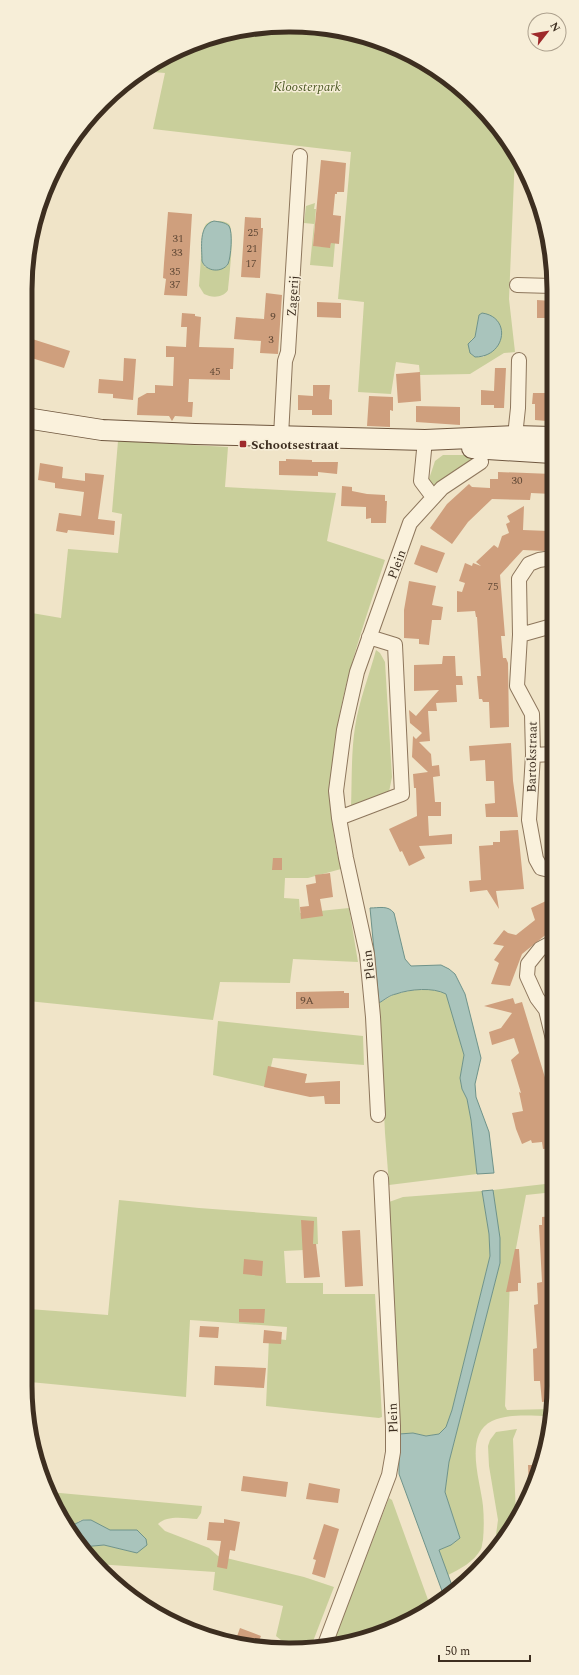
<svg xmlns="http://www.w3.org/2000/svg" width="579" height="1675" viewBox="0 0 579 1675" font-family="Spectral,serif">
<rect width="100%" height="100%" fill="#f0e4c8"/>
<path fill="#c9cf9b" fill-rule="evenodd" d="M 307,26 L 358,34 L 422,61 L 488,115 L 515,155 L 509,299 L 515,352 L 504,353 L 470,374 L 420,375 L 419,365 L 396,362 L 391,394 L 358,392 L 364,302 L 338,299 L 351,152 L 153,129 L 165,73 L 142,71 C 175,48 214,34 254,28 C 271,25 289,26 307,26 ZM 479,315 L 484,357 L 475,357 L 470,353 L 471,340 L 475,337 Z
M 315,203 L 314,209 L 316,209 L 313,246 L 330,247 L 331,243 L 335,243 L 333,267 L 310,265 L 314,224 L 304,223 L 306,206 Z
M 211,221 C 216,221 224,220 229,224 C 235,231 229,278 228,290 C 223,298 212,298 204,294 L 199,286 L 203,230 L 206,224 ZM 203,229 L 231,233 L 229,261 L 227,266 L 205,267 L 202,261 Z
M 118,441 L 228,447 L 225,487 L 336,493 L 327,541 L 385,560 C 353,657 312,765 341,869 L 308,878 L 285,878 L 284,898 L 299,899 L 300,913 L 349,908 L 358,962 L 293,959 L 290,983 L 220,982 L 213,1020 L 28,1001 L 26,612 L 61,618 L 68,549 L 118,553 L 122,514 L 112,512 Z
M 443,455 L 484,455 L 433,489 L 426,488 L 435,461 Z
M 376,650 L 380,653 L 385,662 L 392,777 L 389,792 L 351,807 C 352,781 351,754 355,727 C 359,701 369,676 376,650 Z
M 414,990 L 439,990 L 446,994 L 449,1002 L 464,1055 L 460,1078 L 462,1089 L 467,1099 L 471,1120 L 477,1174 L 389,1185 L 385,1133 L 379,1003 L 395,994 Z
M 218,1021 L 363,1036 L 364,1065 L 273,1058 L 266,1087 L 213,1075 Z
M 554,1183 L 554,1192 L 526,1195 L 510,1280 L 505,1406 L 507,1410 L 551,1409 L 550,1416 C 532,1416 509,1413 492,1421 C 463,1435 481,1483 483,1506 C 484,1517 484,1529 483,1540 C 482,1543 482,1547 481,1549 C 474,1562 460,1569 448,1575 L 439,1550 L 451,1545 L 460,1538 L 445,1492 L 449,1462 L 500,1263 L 493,1190 Z
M 482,1191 L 489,1234 L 490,1256 L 452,1410 L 446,1428 L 439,1434 L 426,1436 L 413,1433 L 399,1434 L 397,1360 L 389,1202 L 403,1197 Z
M 119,1200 L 199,1208 L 317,1217 L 318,1244 L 304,1245 L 304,1250 L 284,1251 L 286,1283 L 323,1283 L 323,1294 L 375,1294 L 382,1417 L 379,1418 L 266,1406 L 269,1338 L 286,1340 L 287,1327 L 190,1320 L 186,1397 L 30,1382 L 29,1309 L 108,1315 Z
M 517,1429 L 513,1439 L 516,1517 L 509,1533 L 490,1557 L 495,1542 L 498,1520 L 489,1466 L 488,1446 L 490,1440 L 496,1432 Z
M 49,1492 L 202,1506 L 201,1513 L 197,1519 C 184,1518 167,1515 158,1524 L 165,1531 L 209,1548 L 218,1556 L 304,1577 L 334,1587 L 310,1649 L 292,1649 L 276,1636 L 283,1606 L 213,1590 L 215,1572 L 96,1564 L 91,1560 L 82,1547 L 104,1545 L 133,1552 L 129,1530 C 123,1531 116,1532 110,1530 C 95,1526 84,1509 72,1529 Z
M 389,1498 L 392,1500 L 431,1608 L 358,1641 L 332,1645 Z"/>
<path fill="#a9c4bc" stroke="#6f938a" d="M 214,221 C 219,222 225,222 229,226 C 233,232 231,257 228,264 C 222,273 206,272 202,261 C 202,248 198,225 214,221 Z
M 482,313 C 512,317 506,357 475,357 L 470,353 L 468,344 L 475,337 L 479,315 Z
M 370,908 C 379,908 388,905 394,913 L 405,959 L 411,966 L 441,965 L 449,969 L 455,974 L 465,994 L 481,1058 L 475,1084 L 476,1097 L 489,1132 L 494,1173 L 477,1174 L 471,1120 L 467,1099 L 462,1089 L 460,1078 L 464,1055 L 446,994 C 433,987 410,989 396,994 C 390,995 384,1000 379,1003 Z
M 493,1190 L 500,1238 L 500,1263 L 449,1462 L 445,1492 L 460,1538 L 451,1545 L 439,1550 L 454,1591 L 445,1599 L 399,1474 L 399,1434 L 413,1433 L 426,1436 L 439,1434 L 446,1427 L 452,1410 L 490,1256 L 489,1234 L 482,1191 Z
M 83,1520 L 91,1520 L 110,1530 L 137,1530 L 146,1539 L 147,1545 L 137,1553 L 104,1545 L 82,1547 L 72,1529 L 75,1524 Z"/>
<path fill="#cf9f7d" d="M 321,160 L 346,163 L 344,192 L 337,192 L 337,194 L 335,194 L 333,215 L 341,216 L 339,244 L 331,243 L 330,248 L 313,246 Z
M 168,212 L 192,214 L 187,296 L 164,295 L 166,279 L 163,278 L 164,263 Z
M 245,217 L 261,218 L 261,228 L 263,228 L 260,278 L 241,277 Z
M 266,293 L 282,295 L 278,354 L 260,353 L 261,341 L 234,339 L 236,317 L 264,319 Z
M 537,300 L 552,301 L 552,318 L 537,318 Z
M 317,302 L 341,303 L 341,318 L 317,317 Z
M 182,313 L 195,314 L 195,316 L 201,317 L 199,347 L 234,348 L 233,369 L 230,369 L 230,380 L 189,379 L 188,402 L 193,402 L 192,417 L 175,416 L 172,421 L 169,416 L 137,415 L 138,398 L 147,393 L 155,393 L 155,385 L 173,386 L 174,357 L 166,357 L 166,346 L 186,347 L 187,327 L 181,327 Z
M 29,338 L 70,351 L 64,368 L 25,356 L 25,349 Z
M 124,358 L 136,359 L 133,400 L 113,398 L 113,394 L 98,393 L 99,379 L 123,381 Z
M 495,368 L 506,368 L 504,408 L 494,408 L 494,405 L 481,405 L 481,390 L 494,391 Z
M 420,372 L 421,401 L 398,403 L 396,374 Z
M 313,385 L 330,385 L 329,399 L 332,400 L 332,415 L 312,415 L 312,410 L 298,410 L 298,395 L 313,396 Z
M 533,393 L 552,393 L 552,418 L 547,417 L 547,421 L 535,420 L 535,404 L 532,404 Z
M 369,396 L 393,397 L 393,411 L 390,410 L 390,427 L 367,426 Z
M 416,406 L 460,407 L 460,425 L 416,422 Z
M 286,459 L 312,460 L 312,462 L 338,462 L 337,474 L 318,472 L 318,476 L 279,475 L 279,461 L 286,461 Z
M 40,463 L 63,467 L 62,478 L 85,481 L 85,473 L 104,475 L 98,519 L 115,521 L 114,535 L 68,530 L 67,533 L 56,531 L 59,513 L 81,516 L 84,492 L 55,488 L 55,483 L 38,480 Z
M 498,472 L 552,474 L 552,494 L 531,493 L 530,500 L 492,499 L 468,522 L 452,544 L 431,529 L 430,528 L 447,504 L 469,484 L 472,487 L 490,488 L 490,479 L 498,479 Z
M 342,486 L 352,487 L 352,491 L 367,494 L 385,495 L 385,501 L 387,501 L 386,523 L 371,523 L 371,518 L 366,519 L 366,507 L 341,506 Z
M 524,506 L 523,530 L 549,531 L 549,549 L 544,551 L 523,550 L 500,575 L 505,636 L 501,636 L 503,658 L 506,658 L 508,663 L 509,727 L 490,728 L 489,702 L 483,702 L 482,699 L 479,699 L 477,676 L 481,676 L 477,617 L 476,617 L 475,611 L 457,612 L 457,591 L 462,592 L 465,583 L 459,581 L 465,563 L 472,566 L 473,563 L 481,566 L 476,562 L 494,545 L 498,548 L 502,536 L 509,533 L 506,524 L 510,522 L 507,516 Z
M 421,545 L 445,553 L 437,573 L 414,564 Z
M 409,581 L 436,586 L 432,605 L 443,607 L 441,620 L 432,620 L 429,645 L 419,644 L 419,639 L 404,638 L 404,610 Z
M 443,656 L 455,656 L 456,676 L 462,676 L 463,685 L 456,685 L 457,702 L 436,703 L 437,711 L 428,711 L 430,741 L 419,742 L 431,754 L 432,766 L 439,765 L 440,776 L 433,777 L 435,802 L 441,802 L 441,816 L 428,816 L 429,836 L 452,834 L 452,844 L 419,846 L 425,858 L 409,866 L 402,851 L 400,852 L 389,829 L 417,816 L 416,788 L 414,788 L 413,774 L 428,772 L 412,757 L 413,736 L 416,739 L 422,733 L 410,723 L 409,710 L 416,716 L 439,690 L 414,691 L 414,665 L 442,664 Z
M 511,743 L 513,781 L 518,817 L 486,817 L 485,804 L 495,803 L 494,781 L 486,781 L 485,760 L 470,761 L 469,746 Z
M 518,830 L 524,889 L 496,891 L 499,909 L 487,890 L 470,892 L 469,881 L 481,880 L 479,846 L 493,845 L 493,842 L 500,842 L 500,831 Z
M 273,858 L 282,858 L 282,870 L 272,870 Z
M 330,873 L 333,897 L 320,899 L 323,916 L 301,919 L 300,907 L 309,906 L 306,885 L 316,883 L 315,875 Z
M 546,901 L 551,915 L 553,915 L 553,929 L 522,954 L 510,986 L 491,984 L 499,963 L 494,960 L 504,946 L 493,944 L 504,930 L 508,933 L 516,935 L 535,920 L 531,908 Z
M 344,991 L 344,993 L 349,993 L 349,1008 L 296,1009 L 296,992 Z
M 513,998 L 515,1004 L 522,1002 L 547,1084 L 545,1085 L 553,1113 L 553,1148 L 543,1149 L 542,1142 L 532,1143 L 531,1140 L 522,1144 L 516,1129 L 512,1113 L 523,1111 L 519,1092 L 521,1093 L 511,1060 L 519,1053 L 514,1038 L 492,1045 L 489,1032 L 501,1028 L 512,1013 L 484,1006 Z
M 268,1066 L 307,1074 L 305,1083 L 340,1081 L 340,1104 L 325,1104 L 324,1096 L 310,1097 L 264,1087 Z
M 554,1216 L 554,1386 L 552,1401 L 542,1402 L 540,1381 L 534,1381 L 533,1349 L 537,1348 L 534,1305 L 538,1304 L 537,1283 L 542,1282 L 539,1225 L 542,1225 L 542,1217 Z
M 301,1220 L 314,1221 L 313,1244 L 316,1244 L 320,1277 L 304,1278 Z
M 360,1230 L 363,1286 L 345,1287 L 342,1231 Z
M 515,1249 L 519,1249 L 521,1283 L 518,1283 L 518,1291 L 506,1292 Z
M 244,1259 L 263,1261 L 262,1276 L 243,1274 Z
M 239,1309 L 265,1309 L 264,1323 L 239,1322 Z
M 200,1326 L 219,1327 L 218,1338 L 199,1337 Z
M 264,1330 L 282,1332 L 281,1344 L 263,1343 Z
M 215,1366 L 266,1368 L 264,1388 L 214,1385 Z
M 528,1465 L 540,1465 L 529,1490 Z
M 243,1476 L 288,1482 L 286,1497 L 241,1491 Z
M 309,1483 L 340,1489 L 338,1503 L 306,1499 Z
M 224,1519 L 240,1522 L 235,1551 L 230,1550 L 227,1569 L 217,1567 L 221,1541 L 207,1540 L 209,1522 L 224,1523 Z
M 324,1524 L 339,1529 L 325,1578 L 312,1574 L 316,1560 L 313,1559 Z
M 240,1628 L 261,1636 L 256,1648 L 235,1642 Z"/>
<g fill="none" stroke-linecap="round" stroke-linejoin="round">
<g stroke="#8d765c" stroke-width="16">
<path id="minor" d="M 517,285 L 552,286
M 281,436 L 285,361 L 288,352 L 300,156
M 425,440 L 421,481 L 433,497
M 509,441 L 515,436 L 518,408 L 519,360
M 552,558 L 539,560 L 529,564 L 519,579 L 520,635 L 517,686 L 532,714 L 533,755 L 529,820 L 536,859 L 541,868 L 553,871
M 520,635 L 552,626
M 533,755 L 553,754
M 339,818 L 402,794 L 395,645 L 369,637
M 553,1007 L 546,1010 L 553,1039
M 546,1010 L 537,998 L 527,976 L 528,964 L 540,949 L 553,942
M 378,1115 L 373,1017 L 367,954 L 346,858 L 339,818 L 336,791 L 344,730 L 357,672 L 410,523 L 442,488 L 481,462
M 324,1647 L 389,1475 L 393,1452 L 393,1426 L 381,1178"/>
</g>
<g stroke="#6f573f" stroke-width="22">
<path id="secondary" d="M 26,418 L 102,430 L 195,434 L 425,440 L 515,436 L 552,437
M 472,448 L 552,453"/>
</g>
<use href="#minor" stroke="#faf1dc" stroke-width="14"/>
<use href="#secondary" stroke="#faf1dc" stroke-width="20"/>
</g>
<rect fill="#9e2a2b" stroke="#f7eed8" stroke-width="1.5" x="239" y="440" width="8" height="8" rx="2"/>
<g text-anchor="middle" stroke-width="3" stroke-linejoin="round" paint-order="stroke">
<g font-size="11" fill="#624a37">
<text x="253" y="236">25</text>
<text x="178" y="242">31</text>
<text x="252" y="252">21</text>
<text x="177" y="256">33</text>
<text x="251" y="267">17</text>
<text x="175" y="275">35</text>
<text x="175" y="288">37</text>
<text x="273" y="320">9</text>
<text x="271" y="343">3</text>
<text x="215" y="375">45</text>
<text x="517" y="484">30</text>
<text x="493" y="590">75</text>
<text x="307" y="1004">9A</text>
</g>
<g font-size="13" font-style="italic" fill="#4d5a26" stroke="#f7eed8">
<text x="307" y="91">Kloosterpark</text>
</g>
<g font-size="13" fill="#3d2e20" stroke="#f7eed8">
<text transform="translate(292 296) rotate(-86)" y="5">Zagerij</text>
<text transform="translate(396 564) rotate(-70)" y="5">Plein</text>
<text transform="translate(531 757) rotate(-89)" y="5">Bartokstraat</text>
<text transform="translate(368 965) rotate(-97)" y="5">Plein</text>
<text transform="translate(392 1418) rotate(-92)" y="5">Plein</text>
</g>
<g font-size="13" font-weight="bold" fill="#3d2e20" stroke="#f7eed8" text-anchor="start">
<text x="251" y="449">Schootsestraat</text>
</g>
</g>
<path d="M0 0H579V1675H0ZM289 32H290A257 257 0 0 1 547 289V1386A257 257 0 0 1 290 1643H289A257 257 0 0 1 32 1386V289A257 257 0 0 1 289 32Z" fill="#f7eed8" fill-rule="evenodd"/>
<path fill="none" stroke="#3d2e20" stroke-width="5" d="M289 32H290A257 257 0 0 1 547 289V1386A257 257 0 0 1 290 1643H289A257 257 0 0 1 32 1386V289A257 257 0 0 1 289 32Z"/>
<g transform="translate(547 32) rotate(59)"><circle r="19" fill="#f7eed8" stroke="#ada18e"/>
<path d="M0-3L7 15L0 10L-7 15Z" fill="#9e2a2b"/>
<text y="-6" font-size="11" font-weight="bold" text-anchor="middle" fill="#3d2e20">N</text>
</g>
<path d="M439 1655v6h91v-6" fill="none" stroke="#3d2e20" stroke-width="2"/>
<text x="445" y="1655" font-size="12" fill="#3d2e20" stroke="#f7eed8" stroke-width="3" paint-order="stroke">50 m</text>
</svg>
